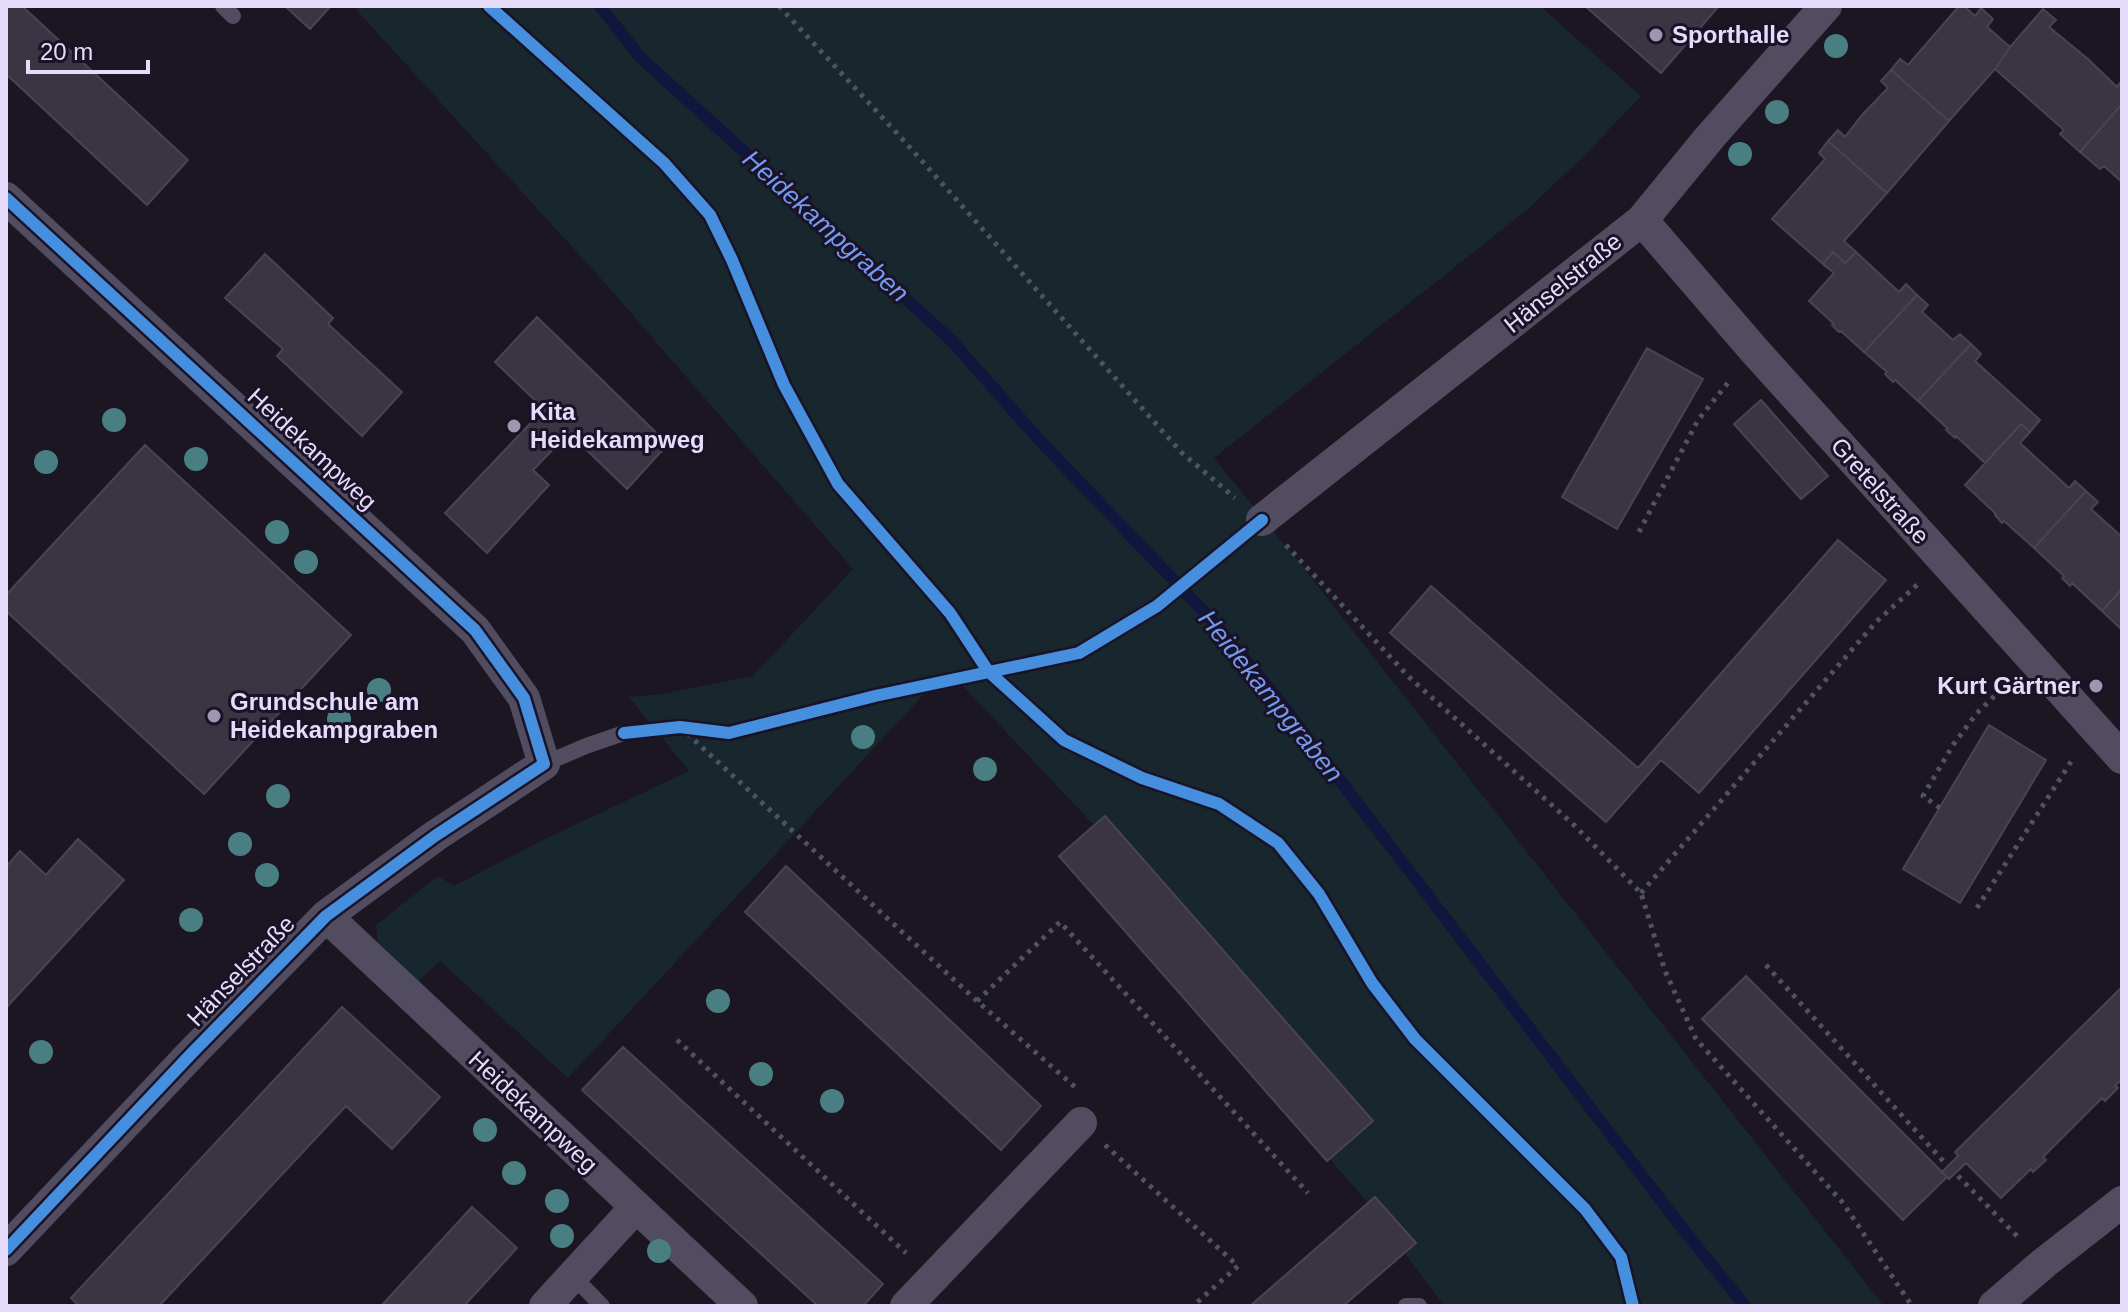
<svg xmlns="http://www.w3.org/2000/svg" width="2128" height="1312" viewBox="0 0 2128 1312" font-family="Helvetica,sans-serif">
<rect width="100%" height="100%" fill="#1b1622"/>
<path fill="#17272d" d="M 353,6 L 1540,6 L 1641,96 L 1587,153 L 1528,209 L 1214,458 L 1302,566 L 1884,1306 L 1444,1306 L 1404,1252 L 1416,1242 L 1376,1197 L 1368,1203 L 1330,1159 L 1372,1121 L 962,685 L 925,693 L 568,1078 L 440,961 L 419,981 L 378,942 L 376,925 L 438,876 L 454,886 L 543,840 L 689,771 L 629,697 L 661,694 L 753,676 L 853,569 L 604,282 Z"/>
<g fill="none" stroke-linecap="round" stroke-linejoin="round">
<path stroke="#11163e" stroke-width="12" d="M 600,6 L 639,56 L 951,340 L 1042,443 L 1208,616 L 1274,694 L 1679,1224 L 1745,1306"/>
</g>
<path fill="#3b3443" stroke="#494354" stroke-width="2" d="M 6,6 L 22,6 L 188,160 L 147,205 L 6,74 Z
M 285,6 L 331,6 L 310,29 Z
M 1585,6 L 1719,6 L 1661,73 Z
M 1959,6 L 1964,6 L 1975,16 L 1981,8 L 1993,19 L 1987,27 L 2010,47 L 1995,69 L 1949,121 L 1891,70 L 1900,59 L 1908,65 Z
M 2043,9 L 2056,20 L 2049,27 L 2088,59 L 2117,87 L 2122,81 L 2122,104 L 2080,152 L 2060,134 L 2064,130 L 1995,69 L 2010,47 Z
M 1891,70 L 1949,121 L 1887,193 L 1828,141 L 1838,130 L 1845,137 L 1862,115 L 1888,88 L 1881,81 Z
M 2122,104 L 2122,182 L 2104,166 L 2100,169 L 2080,152 Z
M 1828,141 L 1887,193 L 1844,241 L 1856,252 L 1845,263 L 1833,252 L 1823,264 L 1772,219 L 1825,159 L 1819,153 Z
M 1833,252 L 1845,263 L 1856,252 L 1899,292 L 1906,284 L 1917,295 L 1864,352 L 1841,331 L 1839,332 L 1832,325 L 1834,324 L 1809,301 L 1834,273 L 1823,264 Z
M 265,254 L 333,318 L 328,324 L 402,392 L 362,436 L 277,356 L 283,349 L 225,298 Z
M 1917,295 L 1928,305 L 1922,312 L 1953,340 L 1960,334 L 1971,344 L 1918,401 L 1895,380 L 1893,382 L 1885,374 L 1887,372 L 1864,352 Z
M 537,317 L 668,444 L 627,489 L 569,433 L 533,470 L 549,485 L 487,553 L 445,513 L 544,409 L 495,362 Z
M 1971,344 L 1981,354 L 1975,361 L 2040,420 L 2030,432 L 2021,424 L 1985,463 L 1956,436 L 1955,438 L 1946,430 L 1948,429 L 1918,401 Z
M 1647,348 L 1703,379 L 1617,529 L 1562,497 Z
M 1761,400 L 1828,476 L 1801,499 L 1734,424 Z
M 2021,424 L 2030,432 L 2020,443 L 2069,488 L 2075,481 L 2086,491 L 2034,548 L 2004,521 L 2002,523 L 1995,515 L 1996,514 L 1965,485 Z
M 145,445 L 351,635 L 204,794 L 6,611 L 6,595 Z
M 2086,491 L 2098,502 L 2091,509 L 2122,537 L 2122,589 L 2102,611 L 2072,583 L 2070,586 L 2062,578 L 2064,576 L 2034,548 Z
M 1838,540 L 1886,580 L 1699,793 L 1661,760 L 1606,822 L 1390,633 L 1431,586 L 1638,768 Z
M 2122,589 L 2122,630 L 2102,611 Z
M 1989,725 L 2046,760 L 1960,903 L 1903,869 Z
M 1105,816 L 1373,1121 L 1327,1161 L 1059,856 Z
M 78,839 L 124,880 L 6,1008 L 6,867 L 20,851 L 46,875 Z
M 786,866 L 1041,1106 L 1001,1150 L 745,912 Z
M 1746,976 L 1947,1177 L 1903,1220 L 1702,1019 Z
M 2122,987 L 2122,1079 L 2115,1086 L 2118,1088 L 2105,1101 L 2102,1098 L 2043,1157 L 2046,1160 L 2033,1172 L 2031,1169 L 2001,1198 L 1966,1163 L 1949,1179 L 1942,1172 L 1958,1156 L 1955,1152 Z
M 342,1007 L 440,1097 L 392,1149 L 346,1106 L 159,1306 L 79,1306 L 71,1298 Z
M 623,1047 L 883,1284 L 863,1306 L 818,1306 L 582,1090 Z
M 1375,1197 L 1416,1243 L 1343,1306 L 1250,1306 Z
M 472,1207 L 517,1248 L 464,1306 L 381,1306 Z"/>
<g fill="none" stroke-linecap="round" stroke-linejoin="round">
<path stroke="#4d5362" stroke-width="5" stroke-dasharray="4 6" stroke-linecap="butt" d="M 489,6 L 664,163 L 710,215 L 732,260 L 784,385 L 838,484 L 950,613 L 988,671 L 1064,740 L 1142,778 L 1219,804 L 1278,843 L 1319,894 L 1372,983 L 1415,1039 L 1585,1209 L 1621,1257 L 1633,1306
M 779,6 L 906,143 L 1181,452 L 1235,498
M 1639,532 L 1698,420 L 1731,379
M 1286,545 L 1409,677 L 1574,825 L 1641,893 L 1665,971 L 1696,1039 L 1843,1203 L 1912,1306
M 680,727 L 977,1001 L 1075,1087
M 1940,808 L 1923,796 L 1953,745 L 1977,713 L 2008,683
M 1641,893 L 1876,622 L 1918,584
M 1977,908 L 2074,757
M 1766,965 L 1944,1162
M 977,1001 L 1060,922 L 1308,1193
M 677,1040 L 906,1253
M 1105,1145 L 1238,1266 L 1193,1306
M 1958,1176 L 2018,1237"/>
<path stroke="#524c60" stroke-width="16" d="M 223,6 L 233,16
M 544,764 L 586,746 L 624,733
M 573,1276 L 602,1306
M 1406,1306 L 1419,1306"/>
<path stroke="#524c60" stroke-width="32" d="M 6,198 L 475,630 L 524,698 L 544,764 L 435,836 L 326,916 L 192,1053 L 6,1250
M 1642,220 L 1754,350 L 2122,758
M 1262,520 L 1642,220 L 1710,137 L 1826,6
M 326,916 L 742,1306
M 545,1306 L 635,1208
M 906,1306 L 1081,1123
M 1994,1306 L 2044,1263 L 2122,1202"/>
<g stroke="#1a1226" stroke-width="17">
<path id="cycleway" d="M 489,6 L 664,163 L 710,215 L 732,260 L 784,385 L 838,484 L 950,613 L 988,671 L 1064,740 L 1142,778 L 1219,804 L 1278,843 L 1319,894 L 1372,983 L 1415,1039 L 1585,1209 L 1621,1257 L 1633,1306
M 6,198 L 475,630 L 524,698 L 544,764 L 435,836 L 326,916 L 192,1053 L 6,1250
M 624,733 L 680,727 L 729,733 L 875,696 L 1079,653 L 1157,606 L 1262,520"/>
</g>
<use href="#cycleway" stroke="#468fdf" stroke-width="12"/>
</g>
<g fill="#497e83">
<circle cx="1836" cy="46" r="12"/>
<circle cx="1777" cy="112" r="12"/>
<circle cx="1740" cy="154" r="12"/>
<circle cx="114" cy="420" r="12"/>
<circle cx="196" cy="459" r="12"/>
<circle cx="46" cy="462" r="12"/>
<circle cx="277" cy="532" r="12"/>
<circle cx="306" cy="562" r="12"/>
<circle cx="379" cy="690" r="12"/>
<circle cx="339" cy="719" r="12"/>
<circle cx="863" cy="737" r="12"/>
<circle cx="985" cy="769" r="12"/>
<circle cx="278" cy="796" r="12"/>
<circle cx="240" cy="844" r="12"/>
<circle cx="267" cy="875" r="12"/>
<circle cx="191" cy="920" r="12"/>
<circle cx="718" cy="1001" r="12"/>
<circle cx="41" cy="1052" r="12"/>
<circle cx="761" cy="1074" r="12"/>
<circle cx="832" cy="1101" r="12"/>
<circle cx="485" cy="1130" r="12"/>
<circle cx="514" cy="1173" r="12"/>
<circle cx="557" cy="1201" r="12"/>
<circle cx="562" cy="1236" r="12"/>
<circle cx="659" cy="1251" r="12"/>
</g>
<g fill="#9f96af" stroke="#1a1226" stroke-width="3">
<circle cx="1656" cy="35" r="8"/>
<circle cx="514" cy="426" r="8"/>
<circle cx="2096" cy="686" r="8"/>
<circle cx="214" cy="716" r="8"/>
</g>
<g text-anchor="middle" stroke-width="6" stroke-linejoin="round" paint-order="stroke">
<g font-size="24" font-weight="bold" fill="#e6dbfb" stroke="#1a1226" text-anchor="start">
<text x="1672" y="43">Sporthalle</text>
<text x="530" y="420">Kita<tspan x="530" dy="28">Heidekampweg</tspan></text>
<text x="2080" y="694" text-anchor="end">Kurt Gärtner</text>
<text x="230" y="710">Grundschule am<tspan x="230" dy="28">Heidekampgraben</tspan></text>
</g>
<g font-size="24" fill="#e6dbfb" stroke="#1a1226">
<text transform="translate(1563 283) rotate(-39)" y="8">Hänselstraße</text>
<text transform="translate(312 449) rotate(43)" y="8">Heidekampweg</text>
<text transform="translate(1880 491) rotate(48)" y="8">Gretelstraße</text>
<text transform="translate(241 971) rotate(-46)" y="8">Hänselstraße</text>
<text transform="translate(533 1112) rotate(43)" y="8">Heidekampweg</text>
</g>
<g font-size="26" font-style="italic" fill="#7499f0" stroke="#1a1226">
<text transform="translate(826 226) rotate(42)" y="9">Heidekampgraben</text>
<text transform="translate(1271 696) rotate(51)" y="9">Heidekampgraben</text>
</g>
</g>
<rect width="2128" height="1312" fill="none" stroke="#e6dbfb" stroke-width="16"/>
<path d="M28 60v12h120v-12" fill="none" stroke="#e6dbfb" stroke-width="4"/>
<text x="40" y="60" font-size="24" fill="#e6dbfb" stroke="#1a1226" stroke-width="6" paint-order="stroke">20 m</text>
</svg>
